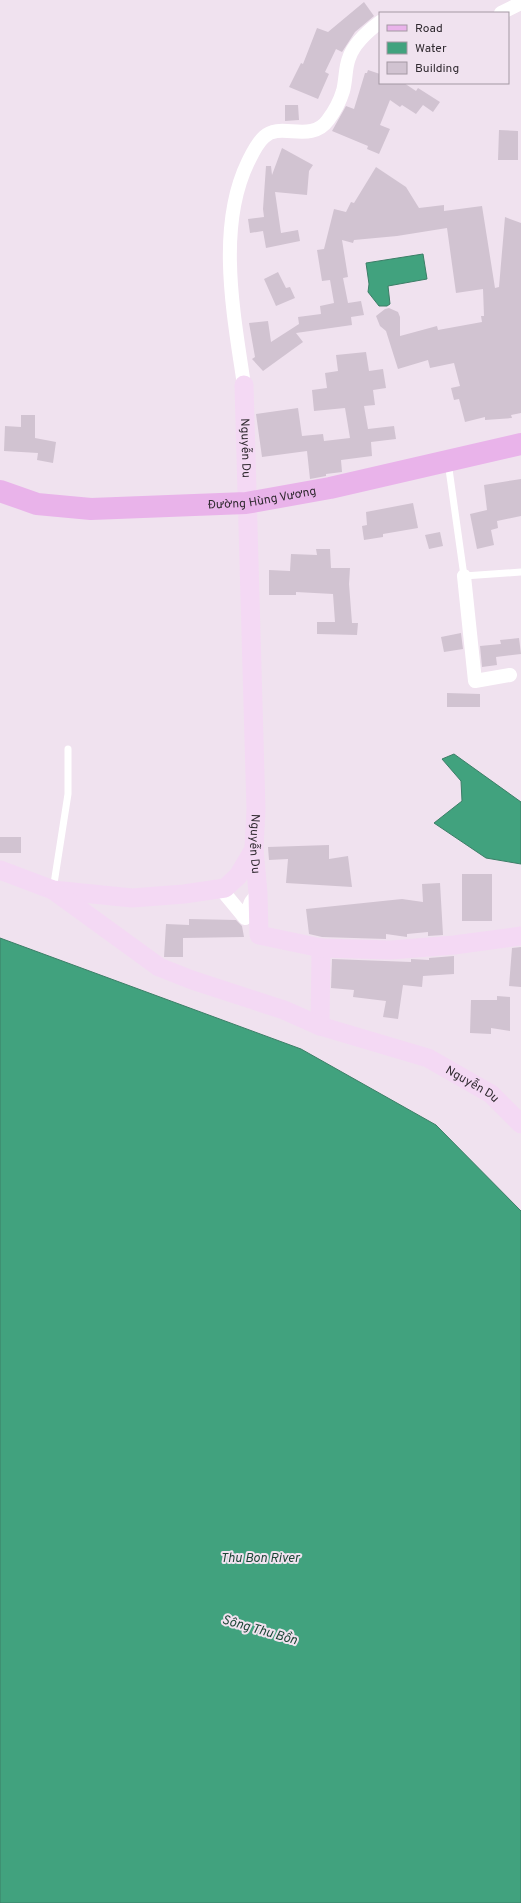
<svg xmlns="http://www.w3.org/2000/svg" width="521" height="1903" viewBox="0 0 521 1903" font-family="Overpass,sans-serif">
<rect width="100%" height="100%" fill="#f0e2ef"/>
<path fill="#41a27e" stroke="#3c7e67" d="M 423,254 L 427,279 L 388,286 L 390,304 L 387,306 L 379,306 L 368,292 L 369,284 L 366,263 Z
M 454,754 L 521,802 L 521,864 L 486,858 L 434,823 L 462,801 L 461,781 L 442,759 Z
M 0,938 L 301,1049 L 436,1125 L 521,1211 L 521,1903 L 0,1903 Z"/>
<path fill="#d1c3d1" d="M 364,2 L 374,16 L 355,32 L 342,52 L 336,49 L 325,72 L 329,74 L 318,99 L 289,87 L 301,63 L 303,64 L 317,28 L 328,32 Z
M 368,70 L 380,74 L 380,83 L 404,83 L 416,91 L 418,88 L 440,102 L 433,112 L 423,105 L 416,114 L 402,105 L 400,107 L 390,100 L 380,125 L 390,129 L 379,154 L 367,149 L 368,146 L 332,131 L 346,106 L 354,109 L 365,73 L 367,73 Z
M 285,105 L 298,105 L 299,120 L 285,121 Z
M 499,130 L 518,131 L 518,160 L 498,160 Z
M 282,148 L 313,165 L 309,171 L 307,195 L 275,192 L 281,233 L 298,230 L 300,241 L 266,248 L 263,231 L 250,233 L 248,219 L 264,217 L 263,209 L 266,166 L 271,166 L 272,175 Z
M 376,167 L 406,187 L 419,208 L 444,205 L 444,211 L 482,206 L 495,288 L 499,287 L 505,217 L 521,223 L 521,413 L 511,415 L 512,418 L 485,420 L 485,417 L 465,422 L 459,399 L 454,400 L 451,388 L 460,386 L 454,363 L 430,368 L 428,360 L 398,369 L 386,331 L 380,326 L 376,316 L 385,309 L 389,308 L 398,312 L 400,317 L 400,336 L 437,326 L 438,330 L 482,322 L 481,316 L 484,316 L 483,289 L 456,293 L 447,228 L 397,236 L 354,240 L 353,243 L 342,240 L 348,277 L 343,278 L 348,303 L 361,301 L 364,315 L 351,317 L 352,325 L 296,333 L 303,342 L 263,371 L 252,359 L 255,357 L 249,323 L 268,321 L 271,342 L 299,324 L 298,317 L 321,314 L 320,306 L 334,303 L 330,280 L 322,281 L 317,250 L 324,249 L 334,209 L 346,212 L 351,202 L 354,203 Z
M 278,272 L 286,288 L 290,287 L 295,298 L 276,306 L 264,279 Z
M 366,352 L 369,371 L 383,369 L 386,388 L 373,390 L 375,405 L 364,406 L 368,429 L 394,426 L 396,439 L 371,442 L 372,456 L 341,460 L 342,472 L 326,474 L 326,476 L 310,479 L 307,451 L 262,457 L 256,414 L 298,408 L 302,436 L 323,434 L 324,441 L 350,438 L 345,408 L 314,411 L 312,390 L 327,388 L 325,373 L 338,371 L 336,355 Z
M 21,415 L 35,415 L 35,438 L 56,442 L 53,463 L 37,460 L 38,453 L 4,451 L 5,426 L 21,427 Z
M 521,479 L 521,516 L 497,521 L 498,528 L 491,530 L 494,545 L 477,549 L 470,514 L 487,510 L 484,485 Z
M 413,503 L 418,528 L 383,534 L 383,537 L 364,540 L 362,526 L 367,525 L 366,512 Z
M 440,532 L 443,546 L 429,549 L 425,535 Z
M 316,549 L 330,549 L 331,568 L 350,568 L 349,584 L 352,623 L 358,623 L 357,635 L 317,634 L 317,622 L 335,622 L 333,594 L 296,592 L 296,595 L 269,595 L 269,570 L 290,571 L 291,554 L 317,555 Z
M 461,633 L 463,649 L 444,652 L 441,637 Z
M 519,638 L 521,654 L 496,657 L 497,665 L 482,667 L 480,646 L 501,644 L 500,640 Z
M 447,693 L 480,694 L 480,707 L 447,707 Z
M 0,837 L 21,837 L 21,853 L 0,853 Z
M 329,845 L 329,859 L 348,856 L 352,887 L 286,883 L 288,859 L 269,860 L 268,847 Z
M 462,874 L 492,874 L 492,921 L 462,921 Z
M 440,883 L 443,935 L 428,936 L 428,932 L 407,934 L 407,937 L 386,934 L 386,939 L 322,937 L 309,934 L 306,909 L 402,899 L 423,902 L 422,884 Z
M 189,919 L 236,920 L 242,926 L 244,937 L 183,938 L 183,957 L 164,957 L 166,924 L 189,925 Z
M 521,947 L 521,987 L 509,986 L 512,948 Z
M 454,956 L 454,974 L 423,976 L 422,987 L 403,985 L 398,1019 L 383,1017 L 386,1001 L 353,997 L 354,990 L 331,988 L 332,959 L 411,962 L 411,959 L 429,960 L 429,958 Z
M 497,996 L 510,997 L 510,1031 L 491,1028 L 491,1034 L 470,1033 L 471,1000 L 497,1000 Z"/>
<g fill="none" stroke-linecap="round" stroke-linejoin="round">
<path stroke="#fff" stroke-width="7" d="M 448,462 L 464,576 L 521,572
M 53,890 L 68,794 L 68,749"/>
<path stroke="#fff" stroke-width="14" d="M 501,13 L 521,3
M 244,385 C 234,316 216,228 248,162 C 252,154 257,143 264,137 C 280,121 311,144 328,120 C 334,112 340,101 343,91 C 346,80 345,68 349,58 C 354,43 368,31 380,22
M 464,576 L 475,681 L 510,675
M 221,889 L 245,918 L 251,902 L 258,893"/>
<g stroke="#f4d9f4" stroke-width="19">
<path id="s1" d="M 244,385 L 256,810 L 254,849 L 258,893 L 259,935 L 321,948 L 320,1026 L 428,1058 L 491,1094 L 521,1124"/>
<path d="M 0,870 L 53,890 L 132,898 L 184,894 L 225,888 L 238,876 L 254,849"/>
<path d="M 53,890 L 159,967 L 192,980 L 284,1010 L 320,1026"/>
<path d="M 321,948 L 391,950 L 454,945 L 521,936"/>
</g>
<path stroke="#e9b3ea" stroke-width="22" id="s2" d="M 0,491 L 37,504 L 91,509 L 246,503 L 330,488 L 521,444"/>
</g>
<g text-anchor="middle" stroke-width="4" stroke-linejoin="round" paint-order="stroke">
<g font-size="12" fill="#302a30" stroke="#f0e2ef">
<text dy="4" stroke="none"><textPath href="#s1" startOffset="63">Nguyễn Du</textPath></text>
<text dy="4" stroke="none"><textPath href="#s2" startOffset="265">Đường Hùng Vương</textPath></text>
<text dy="4" stroke="none"><textPath href="#s1" startOffset="459">Nguyễn Du</textPath></text>
<text dy="4" stroke="none"><textPath href="#s1" startOffset="856">Nguyễn Du</textPath></text>
</g>
<g font-size="13" font-style="italic" fill="#1c4636" stroke="#f0e2ef">
<text x="260" y="1562">Thu Bon River</text>
<text transform="translate(260 1629) rotate(16)" y="5">Sông Thu Bồn</text>
</g>
</g>
<rect x="379" y="12" width="130" height="72" fill="#f0e2ef" stroke="#a398a3"/>
<rect x="387" y="25" width="20" height="6" fill="#e9b3ea" stroke="#a398a3"/>
<text x="415" y="32" font-size="12" fill="#302a30">Road</text>
<rect x="387" y="42" width="20" height="12" fill="#41a27e" stroke="#a398a3"/>
<text x="415" y="52" font-size="12" fill="#302a30">Water</text>
<rect x="387" y="62" width="20" height="12" fill="#d1c3d1" stroke="#a398a3"/>
<text x="415" y="72" font-size="12" fill="#302a30">Building</text>
</svg>
